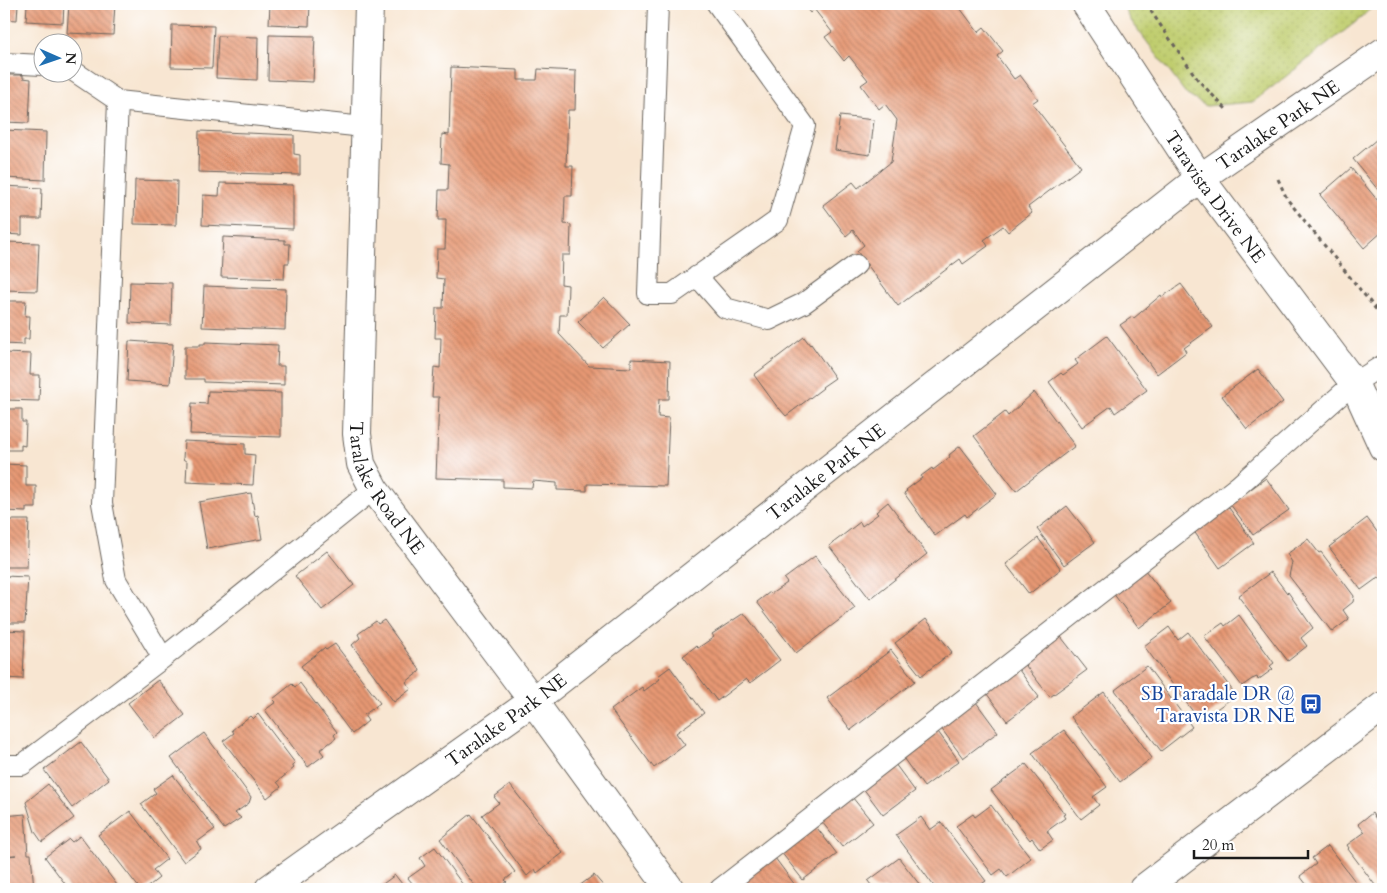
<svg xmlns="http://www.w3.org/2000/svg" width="1387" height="893" viewBox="0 0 1387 893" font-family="Cardo,serif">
<defs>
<pattern id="grass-dots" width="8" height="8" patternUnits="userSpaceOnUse" patternTransform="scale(1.25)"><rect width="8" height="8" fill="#c0cd6e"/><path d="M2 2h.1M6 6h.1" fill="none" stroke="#a4af5f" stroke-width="1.8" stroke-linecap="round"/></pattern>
<pattern id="building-back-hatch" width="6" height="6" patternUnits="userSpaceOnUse" patternTransform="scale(1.25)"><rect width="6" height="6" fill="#e79873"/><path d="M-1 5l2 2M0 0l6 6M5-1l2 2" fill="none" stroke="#ba7b5e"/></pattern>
</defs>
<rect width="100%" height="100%" fill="#fff"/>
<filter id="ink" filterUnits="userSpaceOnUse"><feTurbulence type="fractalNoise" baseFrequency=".02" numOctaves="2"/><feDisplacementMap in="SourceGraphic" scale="10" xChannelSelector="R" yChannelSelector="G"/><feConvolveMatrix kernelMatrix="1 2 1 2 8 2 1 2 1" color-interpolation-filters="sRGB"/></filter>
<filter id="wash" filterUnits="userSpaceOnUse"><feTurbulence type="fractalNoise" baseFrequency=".0096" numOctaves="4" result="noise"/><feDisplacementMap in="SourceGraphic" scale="20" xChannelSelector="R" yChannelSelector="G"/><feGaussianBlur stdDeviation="1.12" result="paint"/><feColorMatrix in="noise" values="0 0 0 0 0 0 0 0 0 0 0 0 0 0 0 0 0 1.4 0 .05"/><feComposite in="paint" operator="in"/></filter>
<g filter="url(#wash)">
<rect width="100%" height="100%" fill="#f8e6d2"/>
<path fill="url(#grass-dots)" stroke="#6e7445" d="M 1122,4 L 1375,4 L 1361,18 L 1253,102 L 1206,106 L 1187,95 L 1132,22 Z"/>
<g id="blocks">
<path fill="url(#building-back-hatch)" d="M 4,4 L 18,4 L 17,20 L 4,19 Z
M 27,4 L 64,4 L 63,23 L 26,21 Z
M 69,4 L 115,4 L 113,35 L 67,33 Z
M 270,4 L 310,4 L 309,26 L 269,24 Z
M 803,4 L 967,4 L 960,8 L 978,32 L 984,27 L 1003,51 L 997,56 L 1014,79 L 1020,75 L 1038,99 L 1032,103 L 1081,167 L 1028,207 L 1032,213 L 1008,232 L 1003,226 L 984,240 L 988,246 L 963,264 L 960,259 L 898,306 L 857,251 L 864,245 L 853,230 L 846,236 L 823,205 L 853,182 L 858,188 L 891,162 L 897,120 L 885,104 L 879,109 L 861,85 L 868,80 L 849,56 L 844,61 L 825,37 L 832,32 L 814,9 L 810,13 Z
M 172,25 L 214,26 L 212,68 L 171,67 Z
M 269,35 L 315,36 L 313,82 L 268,80 Z
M 218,36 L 258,37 L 257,80 L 216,78 Z
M 451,67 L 518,70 L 518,80 L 537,80 L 538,69 L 576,71 L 575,110 L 568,110 L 566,166 L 573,166 L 572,196 L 565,196 L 564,224 L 571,225 L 570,255 L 562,255 L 561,284 L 568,285 L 567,315 L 560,315 L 559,334 L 589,366 L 631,368 L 631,359 L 670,361 L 669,399 L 659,399 L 658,417 L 669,418 L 666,486 L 587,484 L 587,491 L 557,490 L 557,483 L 533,481 L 532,488 L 503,487 L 503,480 L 436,478 L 439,397 L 432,397 L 434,367 L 440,368 L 441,338 L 435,338 L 436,308 L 443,308 L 444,279 L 436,278 L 437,249 L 445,249 L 446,220 L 438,220 L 439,190 L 448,190 L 449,164 L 441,163 L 442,134 L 449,135 Z
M 4,75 L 23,75 L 23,78 L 31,79 L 29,123 L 4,122 Z
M 840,116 L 874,120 L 870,155 L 835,150 Z
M 4,130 L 46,132 L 45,180 L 4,178 Z
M 199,131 L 294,135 L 294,154 L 300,155 L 300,175 L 198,172 Z
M 1383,134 L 1383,196 L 1353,159 Z
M 1351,168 L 1383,207 L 1383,231 L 1364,248 L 1320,195 Z
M 135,180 L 177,181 L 176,225 L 134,224 Z
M 220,183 L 293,185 L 293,229 L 202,225 L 203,195 L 219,196 Z
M 4,186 L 42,188 L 41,219 L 22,219 L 22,235 L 4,234 Z
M 223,237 L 285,240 L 285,244 L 290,244 L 289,263 L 285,263 L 284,279 L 221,277 Z
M 4,242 L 39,243 L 37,291 L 4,290 Z
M 130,282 L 172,283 L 171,325 L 129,323 Z
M 1181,284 L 1213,327 L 1184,348 L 1186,352 L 1157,374 L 1120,325 L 1132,317 L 1134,318 L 1161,295 L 1162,297 Z
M 204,286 L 286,289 L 285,330 L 202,327 Z
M 604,297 L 630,324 L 603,348 L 578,322 Z
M 4,301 L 26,301 L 25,316 L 30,316 L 29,339 L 24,339 L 24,345 L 4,344 Z
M 1107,336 L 1147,390 L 1115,413 L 1111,406 L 1082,427 L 1049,382 L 1061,373 L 1063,375 L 1078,364 L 1075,360 Z
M 804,337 L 810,345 L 811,344 L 835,378 L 822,387 L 823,388 L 786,416 L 779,408 L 778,408 L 754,375 Z
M 129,341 L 173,344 L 170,384 L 127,381 Z
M 205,342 L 278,345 L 277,366 L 284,366 L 284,385 L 204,382 L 204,379 L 185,379 L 185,346 L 200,346 L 200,344 L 205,344 Z
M 4,353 L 31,354 L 30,375 L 40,375 L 39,401 L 4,400 Z
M 1258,369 L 1283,402 L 1247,429 L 1222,396 Z
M 208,391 L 281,393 L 281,437 L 190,434 L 192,403 L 207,404 Z
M 1034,392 L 1075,446 L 1016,491 L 974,436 L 1005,412 L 1008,416 Z
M 4,409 L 22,409 L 22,422 L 26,422 L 25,446 L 21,445 L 21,450 L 4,450 Z
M 184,441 L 245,444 L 245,454 L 255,455 L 253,485 L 186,482 L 187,462 L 183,459 Z
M 960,446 L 997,494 L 967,517 L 965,514 L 935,536 L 904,493 L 907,491 L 906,490 L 922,478 L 921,476 L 932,468 L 933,470 L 950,457 L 949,455 Z
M 4,464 L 26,465 L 26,486 L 36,486 L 36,508 L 26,508 L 26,512 L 4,511 Z
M 1266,478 L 1289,510 L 1253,535 L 1230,504 Z
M 251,493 L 255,516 L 258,515 L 262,539 L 207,549 L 199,502 Z
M 888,502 L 927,554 L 870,599 L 829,546 L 860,522 L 862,526 L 878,514 L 876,512 Z
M 1227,505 L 1254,543 L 1220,568 L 1193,530 Z
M 1067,506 L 1095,542 L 1064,565 L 1037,529 Z
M 1367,518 L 1383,540 L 1383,578 L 1381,580 L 1379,577 L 1361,590 L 1329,547 Z
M 4,520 L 29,520 L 27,567 L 4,567 Z
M 1038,538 L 1061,569 L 1029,594 L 1006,564 Z
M 1308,539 L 1319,553 L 1321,552 L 1354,596 L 1353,602 L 1343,610 L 1349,619 L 1332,632 L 1289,576 L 1292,562 L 1287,554 Z
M 327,551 L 354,585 L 322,610 L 295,576 Z
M 815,556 L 855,608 L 796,653 L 757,602 L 770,592 L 771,594 L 787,583 L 784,579 Z
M 1144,569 L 1171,603 L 1139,628 L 1113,593 Z
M 1271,572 L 1287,593 L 1288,592 L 1313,628 L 1301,638 L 1307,646 L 1288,661 L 1238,596 Z
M 4,576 L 28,577 L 25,623 L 4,623 Z
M 744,613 L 780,660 L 750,683 L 746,679 L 717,701 L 683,656 L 696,646 L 698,648 L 714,637 L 712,634 Z
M 1239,615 L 1274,663 L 1270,666 L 1273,669 L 1258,680 L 1257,677 L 1252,679 L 1242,686 L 1204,636 L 1223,623 L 1225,626 Z
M 926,619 L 952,652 L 921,676 L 895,643 Z
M 384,620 L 420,670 L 419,672 L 406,682 L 411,689 L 394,702 L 352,645 L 360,638 L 358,634 L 376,621 L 378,624 Z
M 1169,627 L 1178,640 L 1188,632 L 1236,695 L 1200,721 L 1144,646 Z
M 4,630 L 25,631 L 23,679 L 4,678 Z
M 1058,633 L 1087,670 L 1050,697 L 1022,661 Z
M 335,644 L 380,703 L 364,715 L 368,721 L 352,734 L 301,666 L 324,648 L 326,650 Z
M 891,650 L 915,681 L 851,730 L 827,698 Z
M 1016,666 L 1039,697 L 1007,721 L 984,690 Z
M 1147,666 L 1192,727 L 1161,751 L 1115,690 Z
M 670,667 L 704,713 L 676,733 L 685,745 L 654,768 L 611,710 L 642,687 L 644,691 L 660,679 L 658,676 Z
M 158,680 L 185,715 L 155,738 L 128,703 Z
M 300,683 L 337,732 L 334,735 L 336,738 L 320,750 L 324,755 L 308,767 L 265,710 L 276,702 L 273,699 L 292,684 L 295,687 Z
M 1104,692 L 1152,758 L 1120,782 L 1071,717 Z
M 973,698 L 998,732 L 963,758 L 938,724 Z
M 258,714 L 295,763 L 292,765 L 294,768 L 277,782 L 281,787 L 267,798 L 223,741 L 234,733 L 232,730 L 250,716 L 253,719 Z
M 936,729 L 959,761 L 924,787 L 901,755 Z
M 1064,730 L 1107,787 L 1093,797 L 1099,805 L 1081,819 L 1032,753 Z
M 204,733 L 251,797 L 249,803 L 235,813 L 241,818 L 224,829 L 171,758 Z
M 81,742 L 109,779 L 72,808 L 44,770 Z
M 892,760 L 915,791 L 883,815 L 860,784 Z
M 1026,764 L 1065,814 L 1063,815 L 1065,818 L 1047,831 L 1053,840 L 1040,849 L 1032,838 L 1030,840 L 991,790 Z
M 173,775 L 215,829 L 197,842 L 201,849 L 184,862 L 141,804 L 156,793 L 153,789 Z
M 48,784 L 74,818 L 42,842 L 35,832 L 26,802 Z
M 510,785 L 563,853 L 537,873 L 535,869 L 527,876 L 482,815 L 499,803 L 494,797 Z
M 848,792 L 873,823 L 842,847 L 818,817 Z
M 991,805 L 1031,858 L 1007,877 L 1001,869 L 993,875 L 956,826 L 973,814 L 975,817 Z
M 130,811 L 167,859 L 153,870 L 159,878 L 145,889 L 140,889 L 98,835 Z
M 1372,813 L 1380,825 L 1382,823 L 1383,824 L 1383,889 L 1378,889 L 1348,849 L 1349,848 L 1347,845 L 1365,832 L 1358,824 Z
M 25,814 L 28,854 L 31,854 L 34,889 L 4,889 L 4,856 L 16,855 L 4,856 L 4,816 Z
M 471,814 L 515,872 L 505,880 L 507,882 L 497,889 L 477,889 L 440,839 Z
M 921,817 L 930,830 L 941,822 L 986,881 L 974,889 L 936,889 L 896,835 Z
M 811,820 L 837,854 L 803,880 L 777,847 Z
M 80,836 L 120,889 L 69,889 L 45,857 L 69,839 L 72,842 Z
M 1328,846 L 1361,889 L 1310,889 L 1300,876 L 1316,864 L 1312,858 Z
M 435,847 L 466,889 L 417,889 L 408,878 L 425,866 L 420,858 Z
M 772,854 L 798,889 L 750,889 L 741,877 Z
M 899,858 L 923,889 L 874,889 L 868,881 Z
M 395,875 L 406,889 L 383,889 L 380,886 Z
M 594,875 L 606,889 L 575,889 Z"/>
</g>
</g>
<g filter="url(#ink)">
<use href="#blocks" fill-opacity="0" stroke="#69635c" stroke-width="1"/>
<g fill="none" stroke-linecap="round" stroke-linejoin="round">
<g stroke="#69635c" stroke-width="22">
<path id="service" d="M 658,4 L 648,294 L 672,294 L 778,220 L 805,126 L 717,4
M 4,63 L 42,65
M 72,70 L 118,101 L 364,127
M 118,101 L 102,503 L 116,580 L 163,658
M 697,276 L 725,308 L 769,320 L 804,303 L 856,265
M 4,765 L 22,765 L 163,658 L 374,489
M 720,889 L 1238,486 L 1354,383 L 1383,365"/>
</g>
<g stroke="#69635c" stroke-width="30">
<g id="minor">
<path id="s1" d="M 369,4 L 357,434 L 361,464 L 374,489 L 533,701 L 670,889"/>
<path id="s2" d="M 269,889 L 533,701 L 1200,178 L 1383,52"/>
</g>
</g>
<g stroke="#69635c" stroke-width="30">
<g id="tertiary">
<path id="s3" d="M 1086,4 L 1200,178 L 1354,383 L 1383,447"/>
<path d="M 1143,889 L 1383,706"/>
</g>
</g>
<path stroke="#69635c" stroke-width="3" stroke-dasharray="4 4" stroke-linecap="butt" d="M 1146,4 L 1198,80 L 1228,111
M 1278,179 L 1287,199 L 1383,318"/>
<use href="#service" stroke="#fff" stroke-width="20"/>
<use href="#minor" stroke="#fff" stroke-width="28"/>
<use href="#tertiary" stroke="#fff" stroke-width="28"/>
</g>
</g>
<defs>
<g id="bus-square" transform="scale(1.125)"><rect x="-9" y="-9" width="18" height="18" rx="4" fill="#1a4fb4" stroke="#fff"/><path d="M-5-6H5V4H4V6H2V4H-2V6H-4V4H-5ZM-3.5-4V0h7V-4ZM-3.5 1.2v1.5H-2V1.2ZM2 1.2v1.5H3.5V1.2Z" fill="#fff"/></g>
</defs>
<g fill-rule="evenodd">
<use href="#bus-square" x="1311" y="704"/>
</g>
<g text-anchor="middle" stroke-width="4.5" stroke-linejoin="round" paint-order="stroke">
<g font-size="19" fill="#1c1c1c" stroke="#fff">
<text dy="7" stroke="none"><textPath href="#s2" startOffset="1266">Taralake Park NE</textPath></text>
<text dy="7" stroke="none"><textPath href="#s3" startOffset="232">Taravista Drive NE</textPath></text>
<text dy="7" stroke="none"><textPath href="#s2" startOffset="696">Taralake Park NE</textPath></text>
<text dy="7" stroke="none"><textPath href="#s1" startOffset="492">Taralake Road NE</textPath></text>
<text dy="7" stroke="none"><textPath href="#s2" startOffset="291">Taralake Park NE</textPath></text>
</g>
<g font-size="19" fill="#164399" stroke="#fff" text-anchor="end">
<text x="1295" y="700">SB Taradale DR @<tspan x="1295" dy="22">Taravista DR NE</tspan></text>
</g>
</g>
<rect width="1387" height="893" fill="none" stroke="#fff" stroke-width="20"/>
<g transform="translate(58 58) rotate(92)"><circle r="24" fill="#ffffff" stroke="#a4a4a4"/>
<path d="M0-4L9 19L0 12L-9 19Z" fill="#1f6fb2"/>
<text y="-8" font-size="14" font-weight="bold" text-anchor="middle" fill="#1c1c1c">N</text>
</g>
<path d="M1194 850v8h114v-8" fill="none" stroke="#1c1c1c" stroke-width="2.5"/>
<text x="1202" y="850" font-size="15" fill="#1c1c1c" stroke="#ffffff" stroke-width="4" paint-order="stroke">20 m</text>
</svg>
